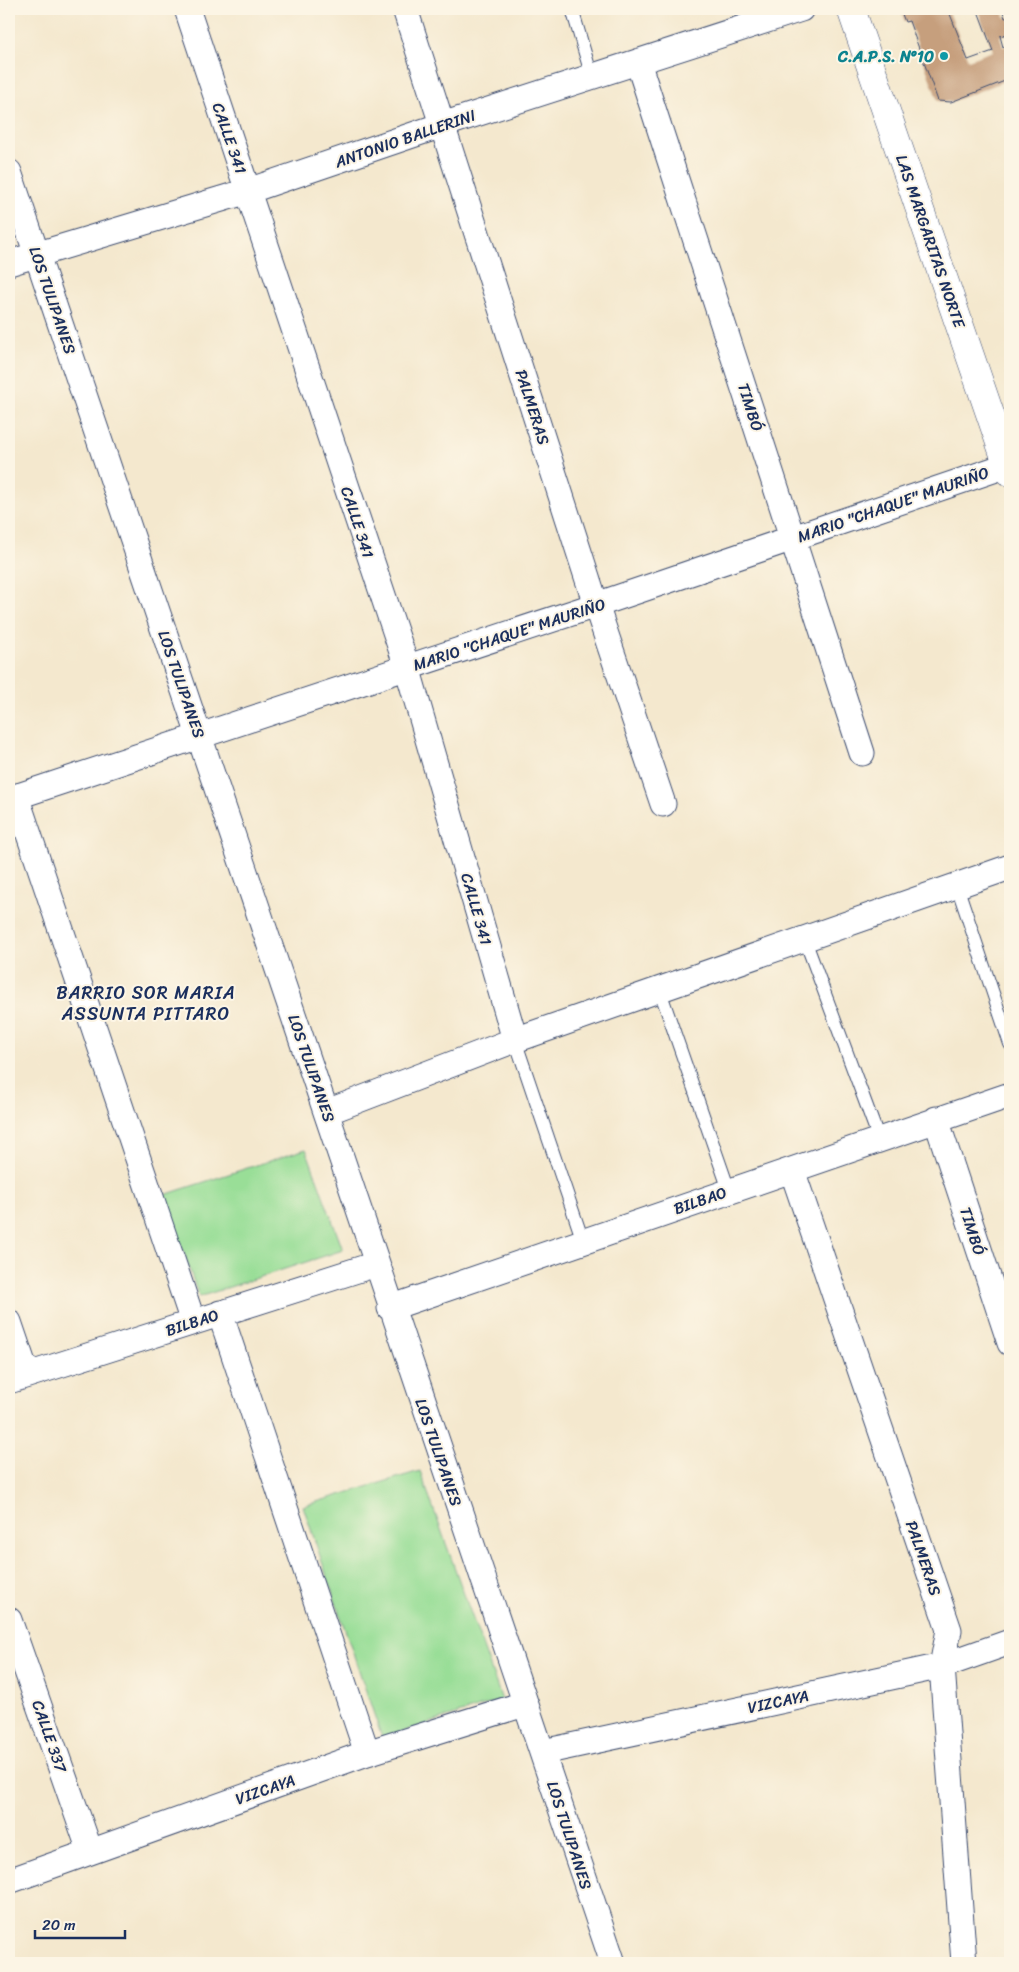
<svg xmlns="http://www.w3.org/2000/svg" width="1019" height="1972" viewBox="0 0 1019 1972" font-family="Sriracha,sans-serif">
<rect width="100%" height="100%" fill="#fcf5e5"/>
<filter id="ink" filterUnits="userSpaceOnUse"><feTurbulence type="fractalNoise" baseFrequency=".02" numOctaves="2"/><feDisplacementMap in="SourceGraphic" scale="10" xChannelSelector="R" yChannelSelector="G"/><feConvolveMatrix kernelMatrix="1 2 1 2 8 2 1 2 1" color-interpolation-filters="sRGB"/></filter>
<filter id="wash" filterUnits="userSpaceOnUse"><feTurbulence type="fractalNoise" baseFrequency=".0096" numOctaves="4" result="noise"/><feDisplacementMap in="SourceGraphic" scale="20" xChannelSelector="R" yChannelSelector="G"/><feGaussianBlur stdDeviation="1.12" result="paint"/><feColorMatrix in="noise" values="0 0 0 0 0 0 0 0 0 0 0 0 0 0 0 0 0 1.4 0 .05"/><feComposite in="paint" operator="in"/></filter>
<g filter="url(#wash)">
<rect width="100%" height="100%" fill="#f4e8ce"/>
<path fill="#99de97" stroke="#5a867a" d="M 306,1149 L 343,1250 L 199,1297 L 164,1195 Z
M 420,1471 L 502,1700 L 382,1738 L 303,1506 Z"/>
<g id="blocks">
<path fill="#c69f7d" d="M 900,9 L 948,9 L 968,60 L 993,51 L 978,11 L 1002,9 L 1005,18 L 1010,17 L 1010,33 L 1000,36 L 1003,47 L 1010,44 L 1010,79 L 951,102 L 938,101 L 909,21 L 905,22 Z"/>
</g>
</g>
<g filter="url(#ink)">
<use href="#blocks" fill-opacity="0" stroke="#3c4b6f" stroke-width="1"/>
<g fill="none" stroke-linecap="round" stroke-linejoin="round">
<g stroke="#3c4b6f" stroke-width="14">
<path id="service" d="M 572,9 L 592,77
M 957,886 L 1010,1044
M 805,940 L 879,1139
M 660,991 L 729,1190
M 515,1040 L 583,1241"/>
</g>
<g stroke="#3c4b6f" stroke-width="27">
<path id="minor" d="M 187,9 L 407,667 L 515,1040
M 405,9 L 596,605 L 663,804
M 638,62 L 862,753
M 9,172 L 613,1963
M 9,263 L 248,191 L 442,125 L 801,9
M 16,796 L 193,1322
M 9,799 L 596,605 L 1008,465
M 327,1112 L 515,1040 L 1010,867
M 936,1119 L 1010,1343
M 792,1170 L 949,1630 L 942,1666 L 964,1963
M 390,1308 L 1010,1095
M 220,1313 L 367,1753
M 9,1322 L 27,1375
M 9,1381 L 376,1264
M 9,1620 L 90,1851
M 543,1752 L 942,1666 L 1010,1642
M 9,1881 L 367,1753 L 524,1704"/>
</g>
<g stroke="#3c4b6f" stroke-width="29">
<path id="tertiary" d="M 851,9 L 1010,472"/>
</g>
<use href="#service" stroke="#fff" stroke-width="12"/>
<use href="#minor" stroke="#fff" stroke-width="25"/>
<use href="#tertiary" stroke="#fff" stroke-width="28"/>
</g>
</g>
<circle fill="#0f9aa8" stroke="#fcf5e5" stroke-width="2" cx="944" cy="56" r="5"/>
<g text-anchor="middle" stroke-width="4" stroke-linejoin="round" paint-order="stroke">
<g font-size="16" font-weight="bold" fill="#0d838f" stroke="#fcf5e5" text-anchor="end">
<text x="934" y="62">C.A.P.S. Nº10</text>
</g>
<g font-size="16" fill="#1b2f5e" stroke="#fcf5e5">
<text transform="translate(230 138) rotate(71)" y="6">CALLE 341</text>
<text transform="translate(405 138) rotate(-19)" y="6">ANTONIO BALLERINI</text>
<text transform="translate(931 241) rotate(71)" y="6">LAS MARGARITAS NORTE</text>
<text transform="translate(53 300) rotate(71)" y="6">LOS TULIPANES</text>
<text transform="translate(533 407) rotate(72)" y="6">PALMERAS</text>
<text transform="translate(751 407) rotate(72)" y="6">TIMBÓ</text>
<text transform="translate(893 504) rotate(-19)" y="6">MARIO "CHAQUE" MAURIÑO</text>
<text transform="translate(358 522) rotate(72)" y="6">CALLE 341</text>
<text transform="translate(509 634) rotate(-18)" y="6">MARIO "CHAQUE" MAURIÑO</text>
<text transform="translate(182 684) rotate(71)" y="6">LOS TULIPANES</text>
<text transform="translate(477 909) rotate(74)" y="6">CALLE 341</text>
<text transform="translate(312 1068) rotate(71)" y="6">LOS TULIPANES</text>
<text transform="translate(700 1200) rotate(-19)" y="6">BILBAO</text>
<text transform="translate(973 1231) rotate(72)" y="6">TIMBÓ</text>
<text transform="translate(192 1322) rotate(-18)" y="6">BILBAO</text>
<text transform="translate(439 1452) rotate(71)" y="6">LOS TULIPANES</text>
<text transform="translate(924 1558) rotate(71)" y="6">PALMERAS</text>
<text transform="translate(778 1701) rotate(-12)" y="6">VIZCAYA</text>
<text transform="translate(50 1736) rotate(71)" y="6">CALLE 337</text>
<text transform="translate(265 1789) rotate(-19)" y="6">VIZCAYA</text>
<text transform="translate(570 1835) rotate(72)" y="6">LOS TULIPANES</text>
</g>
<g font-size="18" letter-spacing="1" fill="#1b2f5e" stroke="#fcf5e5">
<text x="146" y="999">BARRIO SOR MARIA<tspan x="146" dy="21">ASSUNTA PITTARO</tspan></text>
</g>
</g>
<rect width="1019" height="1972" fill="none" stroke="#fcf5e5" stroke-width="30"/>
<path d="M35 1930v8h90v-8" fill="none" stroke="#1b2f5e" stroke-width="2.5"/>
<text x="42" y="1930" font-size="15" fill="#1b2f5e" stroke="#fcf5e5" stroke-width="4" paint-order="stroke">20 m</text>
</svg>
